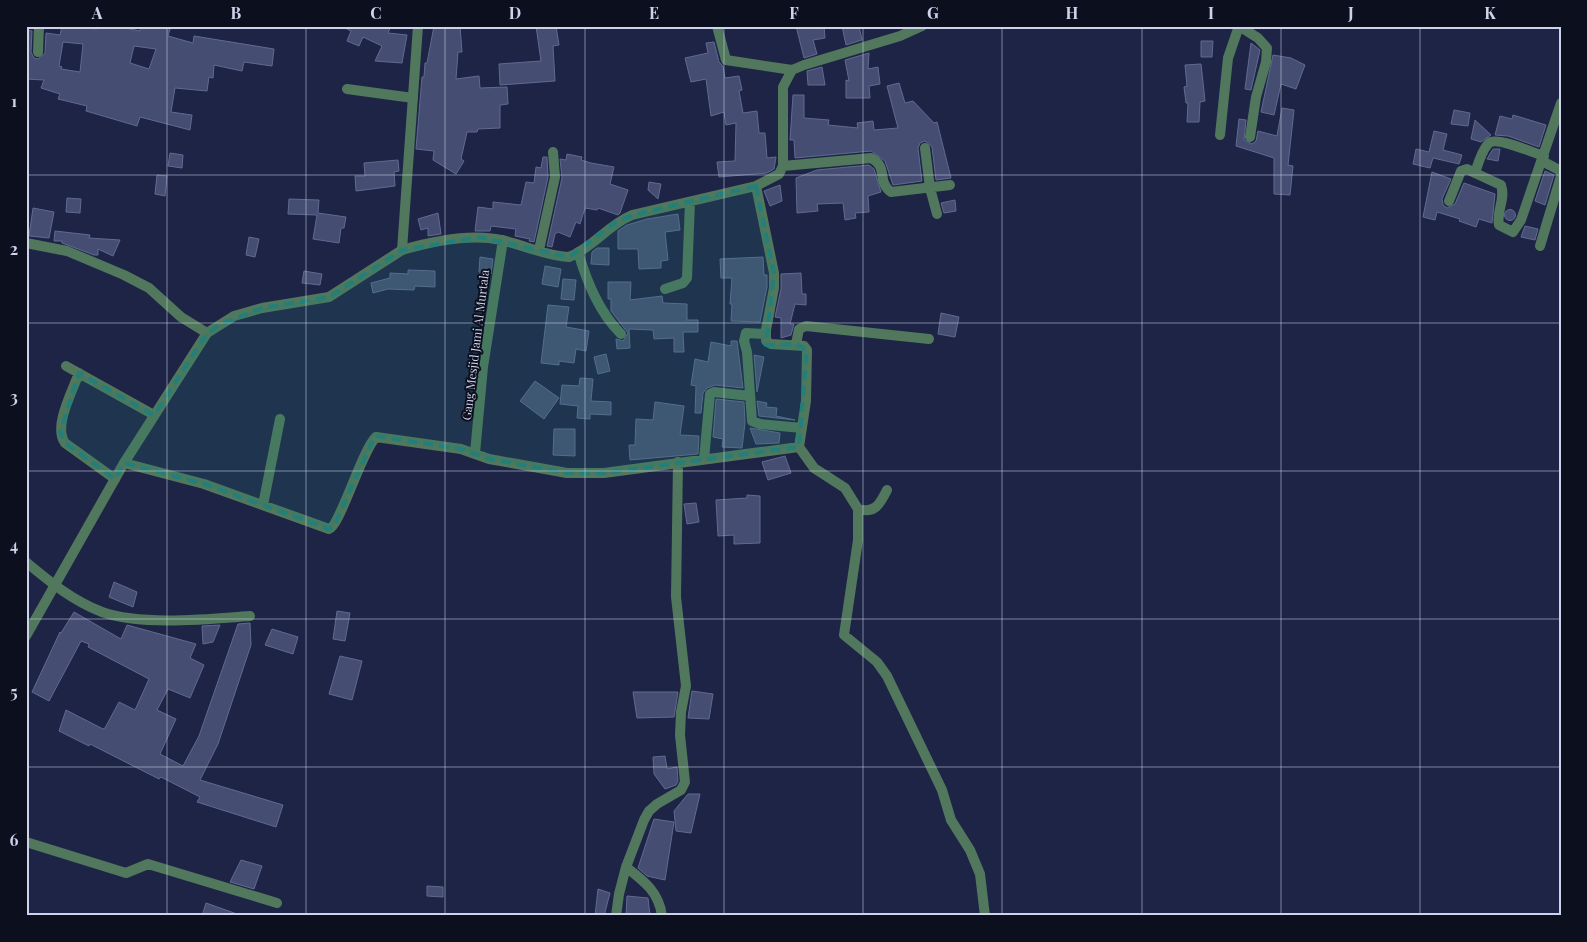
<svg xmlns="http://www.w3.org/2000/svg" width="1587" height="942" viewBox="0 0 1587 942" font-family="'Playfair Display',serif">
<rect width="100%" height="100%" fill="#1e2445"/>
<path fill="#454e72" stroke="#606a90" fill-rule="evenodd" d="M 62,26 L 97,29 L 97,26 L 116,26 L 140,31 L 141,26 L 171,26 L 168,36 L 193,43 L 194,36 L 274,49 L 272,66 L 244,62 L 242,71 L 214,65 L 213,78 L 209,77 L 207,91 L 175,88 L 171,112 L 192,115 L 190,130 L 140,117 L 137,126 L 86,111 L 87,106 L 58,99 L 60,94 L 41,88 L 44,80 L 26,79 L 26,30 L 32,31 L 31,52 L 34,58 L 38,59 L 45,53 L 46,33 L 60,35 ZM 63,42 L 83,44 L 80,72 L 61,69 L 62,67 L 59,66 ZM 134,46 L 156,49 L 149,69 L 130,63 Z
M 341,26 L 391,26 L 388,33 L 407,35 L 402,63 L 375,61 L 382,46 L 363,37 L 359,46 L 347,41 L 351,31 Z
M 434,26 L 460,26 L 462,52 L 458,52 L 456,79 L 479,76 L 480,88 L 507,87 L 508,104 L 500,105 L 500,128 L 478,129 L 477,132 L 467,132 L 461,159 L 464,161 L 456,174 L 433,160 L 434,151 L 416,149 L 422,77 L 424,77 L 425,63 L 427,63 Z
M 536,26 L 556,26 L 559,45 L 553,46 L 555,81 L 500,85 L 499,64 L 541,61 Z
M 796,26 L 824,26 L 825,38 L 813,40 L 817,54 L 804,58 Z
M 842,26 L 859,26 L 862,40 L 846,45 Z
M 1201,41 L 1213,41 L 1212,57 L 1201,57 Z
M 714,42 L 719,62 L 723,66 L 725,78 L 739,76 L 742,90 L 739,91 L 743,113 L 757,111 L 759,133 L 765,133 L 767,158 L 776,157 L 774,169 L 767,173 L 719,177 L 717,162 L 735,161 L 736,123 L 726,125 L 724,112 L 711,116 L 706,79 L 691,82 L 685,58 L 708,53 L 706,43 Z
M 1251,43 L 1260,50 L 1251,90 L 1245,89 Z
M 869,53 L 868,69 L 878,67 L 880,84 L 869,86 L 870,98 L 846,98 L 846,80 L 849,81 L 845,60 Z
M 1273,55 L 1291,58 L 1305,65 L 1296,89 L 1281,84 L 1274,115 L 1261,112 Z
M 1201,64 L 1205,101 L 1200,102 L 1199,122 L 1187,122 L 1188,103 L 1186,103 L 1184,87 L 1187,86 L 1185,65 Z
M 822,67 L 825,85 L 808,85 L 807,71 Z
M 899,83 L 905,103 L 913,101 L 934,123 L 937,122 L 951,178 L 936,180 L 932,147 L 925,141 L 920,143 L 918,148 L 922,181 L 893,185 L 885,161 L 871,151 L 795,158 L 794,140 L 790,140 L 793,95 L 804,95 L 804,118 L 829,120 L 828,125 L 858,128 L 857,123 L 873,121 L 874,130 L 898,128 L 887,86 Z
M 1282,108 L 1294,110 L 1288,165 L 1293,166 L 1290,195 L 1274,194 L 1274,158 L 1236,146 L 1239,119 L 1246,120 L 1244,140 L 1252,144 L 1256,141 L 1258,131 L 1277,136 Z
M 1454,110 L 1470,113 L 1468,126 L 1451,124 Z
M 1513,115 L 1546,125 L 1539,147 L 1508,136 L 1495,135 L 1500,116 L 1512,119 Z
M 1475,120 L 1491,135 L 1481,142 L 1471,139 Z
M 1434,131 L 1447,134 L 1443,150 L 1462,155 L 1459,164 L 1433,158 L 1430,168 L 1413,164 L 1416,149 L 1429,152 Z
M 1493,149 L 1500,149 L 1498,161 L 1487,159 Z
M 170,153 L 183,155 L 182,168 L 168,166 Z
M 567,154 L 582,157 L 581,160 L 591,163 L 614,167 L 610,184 L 628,190 L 620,213 L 618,215 L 598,208 L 597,210 L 585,208 L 580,224 L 576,222 L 570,237 L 558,232 L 555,234 L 552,247 L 547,246 L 562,178 L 560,159 L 566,160 Z
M 543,157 L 547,157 L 548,177 L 534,242 L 529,241 L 530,239 L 515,236 L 516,229 L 491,226 L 490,231 L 475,231 L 478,207 L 493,209 L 493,202 L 521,205 L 526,182 L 534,183 L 536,167 L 541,168 Z
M 398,160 L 399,171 L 394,172 L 395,186 L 356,191 L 355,176 L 365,176 L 364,163 Z
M 869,165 L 874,169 L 881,192 L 868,196 L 869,212 L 855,213 L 856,218 L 845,220 L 843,203 L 817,204 L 818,211 L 797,213 L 796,178 L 817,170 Z
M 1545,171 L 1554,175 L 1545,205 L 1535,201 Z
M 1432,172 L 1451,179 L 1442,199 L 1443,205 L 1447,208 L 1455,204 L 1464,183 L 1495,194 L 1492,223 L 1479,219 L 1476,227 L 1459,221 L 1460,219 L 1437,212 L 1435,220 L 1423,217 Z
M 157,175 L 167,176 L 165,196 L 155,194 Z
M 649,182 L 661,184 L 658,199 L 648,190 Z
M 780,185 L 782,201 L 770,206 L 764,191 Z
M 67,198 L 81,199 L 80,213 L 66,212 Z
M 289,199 L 319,200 L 318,213 L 346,217 L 344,228 L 341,228 L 339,243 L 313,239 L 317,215 L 288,214 Z
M 955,200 L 956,211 L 944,213 L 941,203 Z
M 33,208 L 54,212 L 49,238 L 29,236 Z
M1504.5 215a5.5 5.5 0 1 1 11 0a5.5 5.5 0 1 1-11 0Z
M 438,213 L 441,234 L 428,236 L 428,228 L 421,230 L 418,219 Z
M 678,214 L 680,230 L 665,232 L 668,260 L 661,261 L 661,268 L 639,269 L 638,249 L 618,249 L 618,231 L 627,225 L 647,219 Z
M 1525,226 L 1538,229 L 1535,240 L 1521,237 Z
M 55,231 L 90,235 L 89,238 L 120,240 L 113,256 L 98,249 L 98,255 L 94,255 L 62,243 L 62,241 L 54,241 Z
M 249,237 L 259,239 L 255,257 L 246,255 Z
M 597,248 L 609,248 L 609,265 L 591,264 L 592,252 Z
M 480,257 L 493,259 L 491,274 L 479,272 Z
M 763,257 L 764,275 L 767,275 L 767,287 L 760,322 L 731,321 L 732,304 L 730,304 L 732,278 L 721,278 L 720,259 Z
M 545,266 L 561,269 L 558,287 L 542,284 Z
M 408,270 L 435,271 L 435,287 L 415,286 L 414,290 L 388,289 L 373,293 L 371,283 L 390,278 L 390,273 L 408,274 Z
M 304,271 L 322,274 L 320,285 L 302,283 Z
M 801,273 L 802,294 L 806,294 L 806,305 L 795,304 L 790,324 L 794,324 L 791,335 L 781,338 L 781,318 L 775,317 L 781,289 L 781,274 Z
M 563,279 L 576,280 L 574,300 L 561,299 Z
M 608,282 L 631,282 L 630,300 L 662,296 L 663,303 L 687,304 L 687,320 L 698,320 L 698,332 L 683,332 L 684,352 L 674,352 L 674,338 L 654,339 L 653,330 L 629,329 L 630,348 L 617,349 L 616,339 L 623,341 L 628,333 L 611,311 L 611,299 L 608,299 Z
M 548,305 L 569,307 L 566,327 L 589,331 L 586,351 L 576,349 L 574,363 L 559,361 L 559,365 L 541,363 Z
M 941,313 L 959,317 L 955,337 L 938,334 Z
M 731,341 L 737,341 L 743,388 L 715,385 L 707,388 L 703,393 L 701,413 L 695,413 L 696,386 L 691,385 L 695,359 L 708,362 L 711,342 L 731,346 Z
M 606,354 L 610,371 L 598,374 L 594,357 Z
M 754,355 L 764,357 L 757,392 Z
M 580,378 L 593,379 L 591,401 L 611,402 L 611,415 L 590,414 L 590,419 L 577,418 L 578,406 L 560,404 L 562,385 L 579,386 Z
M 535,381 L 559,398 L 544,419 L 520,401 Z
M 716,399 L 744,402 L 745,423 L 742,448 L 722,447 L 723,439 L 713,437 Z
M 757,401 L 767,403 L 766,407 L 777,408 L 776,416 L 795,420 L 759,416 Z
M 655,402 L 684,406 L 680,435 L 699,436 L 698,454 L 630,460 L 629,445 L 635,445 L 636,419 L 653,420 Z
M 750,428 L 780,433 L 779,443 L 756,444 Z
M 554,429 L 575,429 L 575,456 L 553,455 Z
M 785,456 L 791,473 L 768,480 L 762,462 Z
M 747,495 L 760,496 L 760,543 L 734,544 L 734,535 L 718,536 L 716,500 L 747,498 Z
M 696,503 L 699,522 L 687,524 L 684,504 Z
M 114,582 L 137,592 L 133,607 L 109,597 Z
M 337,611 L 350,613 L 345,641 L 333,639 Z
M 74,612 L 121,639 L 127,625 L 196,644 L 190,658 L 204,665 L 190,698 L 168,689 L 157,710 L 176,719 L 160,754 L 183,766 L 199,736 L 238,624 L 250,623 L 251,645 L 218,744 L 200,780 L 283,805 L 276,827 L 197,802 L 200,797 L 161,777 L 159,779 L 90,744 L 89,746 L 59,731 L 66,710 L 103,729 L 105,728 L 119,702 L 135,710 L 149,679 L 88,647 L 89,644 L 81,641 L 49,701 L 32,692 L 60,632 L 61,633 Z
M 220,625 L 213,642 L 203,644 L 202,626 Z
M 272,629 L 298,637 L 293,654 L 265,645 Z
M 340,656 L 362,661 L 352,700 L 329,694 Z
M 692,691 L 713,694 L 709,719 L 688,718 Z
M 633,692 L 678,692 L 674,717 L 637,718 Z
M 665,756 L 667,769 L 677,767 L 678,781 L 676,785 L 665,789 L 654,774 L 653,757 Z
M 688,794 L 700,794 L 691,833 L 676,831 L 674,811 Z
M 654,819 L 674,822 L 665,880 L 647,876 L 638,868 Z
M 241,860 L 262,866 L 254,889 L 230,882 Z
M 427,886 L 443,887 L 443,897 L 427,896 Z
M 598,889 L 610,893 L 604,916 L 595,916 Z
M 627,896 L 648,898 L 650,916 L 626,916 Z
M 206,903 L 237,914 L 236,916 L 202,916 Z"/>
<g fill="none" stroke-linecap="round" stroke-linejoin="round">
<path stroke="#51785c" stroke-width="10" d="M 717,26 L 726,60 L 792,70
M 1239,26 L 1258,38 L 1267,48 L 1266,62 L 1256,97 L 1250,137
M 38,52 L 39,26
M 347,89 L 413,98
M 1220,135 L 1228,58 L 1239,26
M 925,148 L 930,188 L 937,214
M 1542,161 L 1561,171
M 783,166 L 871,158 C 889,167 876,181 891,192 L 950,185
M 1475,173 L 1501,185 C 1506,200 1496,210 1499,225 L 1513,232 L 1521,220 L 1561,103
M 756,186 L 774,273 L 774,288 L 766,330 L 766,341 L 771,344 L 804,346 L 807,350 L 806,401 L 799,447 L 814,468 L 845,488 L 858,509 L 858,540 L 844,635 L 877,662 L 887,676 L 942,790 L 951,820 L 970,850 L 980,874 L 985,916
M 1449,201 L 1461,171 L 1467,169 L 1475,173 C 1478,164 1481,152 1488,144 C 1495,135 1533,153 1544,156
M 26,243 L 67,251 L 124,275 L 149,288 L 181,317 L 207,333
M 1540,246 L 1561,176
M 402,250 C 433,241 470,233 501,240 C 524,245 546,256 569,257 C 592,248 608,225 632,215 L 756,186 L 779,174 L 783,166 L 783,87 L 792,70 L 804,65 L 900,36 L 922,26
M 539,250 L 555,177 L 553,152
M 578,252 C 587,282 599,312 621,334
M 665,289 L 683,283 L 687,278 L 690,202
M 766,334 L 746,333 L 744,341 L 747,352 L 752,421 L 760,424 L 802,428
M 796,344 L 799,329 L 806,326 L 929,339
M 66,366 L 154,415
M 79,373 C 72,392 53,427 65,443 L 115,479
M 475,453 L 483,367 L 503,240
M 704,459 L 710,394 L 714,392 L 750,396
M 124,463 L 204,484 L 329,529 C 340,526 362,450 376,437 L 461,449 L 489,459 L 567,473 L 604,473 L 799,447
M 263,505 L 280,419
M 858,509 C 875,514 880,504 887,490
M 26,562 C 50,582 73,601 102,612 C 141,626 209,619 250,616
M 26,842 L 126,873 L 148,864 L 277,903
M 626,867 C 644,881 659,892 662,916
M 616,916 L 619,894 L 626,867 L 644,820 L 649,811 L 657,804 L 681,790 L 685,782 L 680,735 L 681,712 L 686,686 L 676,597 L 678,462"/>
<path stroke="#51785c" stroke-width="10" d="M 26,636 L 124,463 L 207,333 L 234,316 L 262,308 L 329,297 L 402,250 L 418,26"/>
</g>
<path fill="#227f7a" fill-opacity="0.2" stroke="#227f7a" stroke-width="4" stroke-dasharray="10 6" stroke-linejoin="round" d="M 756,186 L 774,273 L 766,345 L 796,344 L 807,350 L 799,447 L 604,473 L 567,473 L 489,459 L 461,449 L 375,436 L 334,526 L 329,529 L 204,484 L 124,463 L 115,479 L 65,443 L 60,432 L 79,373 L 154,415 L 207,333 L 221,324 L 262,308 L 329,297 L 402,250 L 480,237 L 569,257 L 616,222 L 632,215 Z"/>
<path fill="none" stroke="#cdd3e9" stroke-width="1" stroke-opacity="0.55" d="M 167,26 L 167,916M 306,26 L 306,916M 445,26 L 445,916M 585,26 L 585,916M 724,26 L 724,916M 863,26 L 863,916M 1002,26 L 1002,916M 1142,26 L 1142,916M 1281,26 L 1281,916M 1420,26 L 1420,916M 26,175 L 1561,175M 26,323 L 1561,323M 26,471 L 1561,471M 26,619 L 1561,619M 26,767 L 1561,767"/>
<g text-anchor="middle" stroke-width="4" stroke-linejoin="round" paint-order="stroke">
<g font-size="12" fill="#cdd3e9" stroke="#0c0f1d">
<text transform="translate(476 345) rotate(-83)" y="4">Gang Mesjid Jami Al Murtala</text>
</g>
</g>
<rect width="1587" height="942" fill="none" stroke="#0c0f1d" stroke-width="55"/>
<rect x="28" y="28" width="1532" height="886" fill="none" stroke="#cdd3e9" stroke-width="2"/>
<g font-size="16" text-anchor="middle" font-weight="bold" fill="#cdd3e9">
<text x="97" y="19">A</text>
<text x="236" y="19">B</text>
<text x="376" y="19">C</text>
<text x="515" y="19">D</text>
<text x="654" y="19">E</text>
<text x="794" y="19">F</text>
<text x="933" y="19">G</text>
<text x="1072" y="19">H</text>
<text x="1211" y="19">I</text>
<text x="1351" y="19">J</text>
<text x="1490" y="19">K</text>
<text x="14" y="107">1</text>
<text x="14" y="255">2</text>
<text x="14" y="403">3</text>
<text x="14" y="551">4</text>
<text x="14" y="698">5</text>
<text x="14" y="846">6</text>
</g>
</svg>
